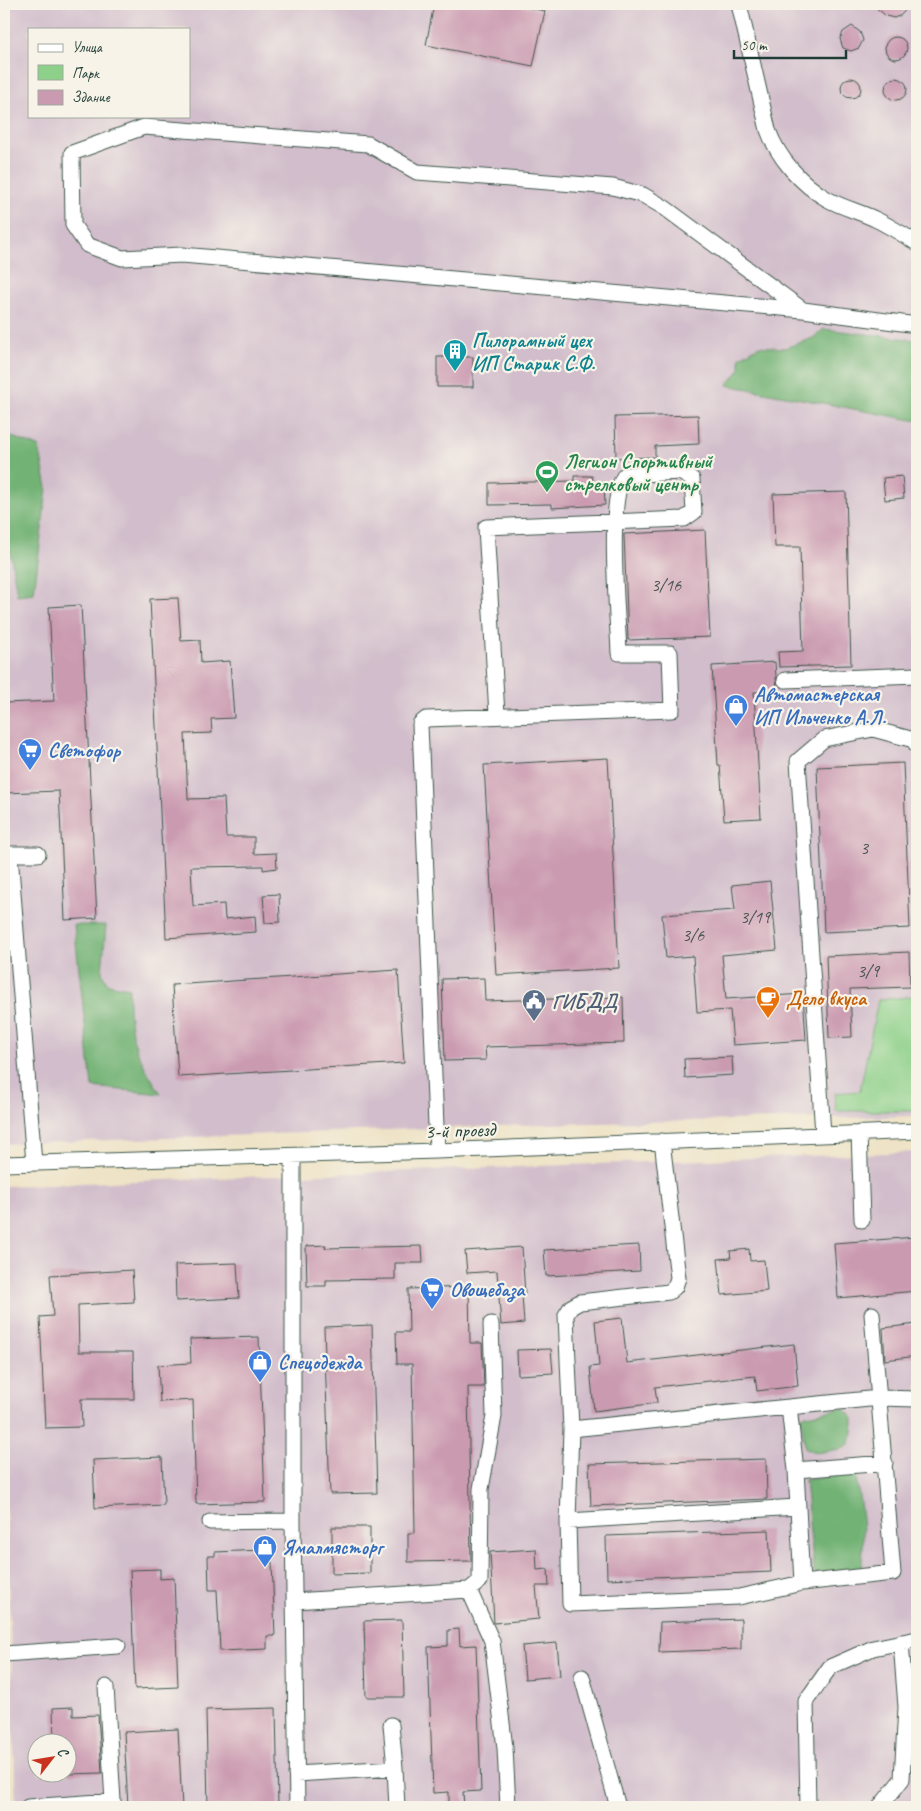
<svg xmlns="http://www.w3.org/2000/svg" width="921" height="1811" viewBox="0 0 921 1811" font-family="Caveat,sans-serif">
<rect width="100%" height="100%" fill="#f7f3e8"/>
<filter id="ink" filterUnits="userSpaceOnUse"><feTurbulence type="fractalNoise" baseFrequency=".02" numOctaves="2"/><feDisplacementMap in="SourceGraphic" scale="10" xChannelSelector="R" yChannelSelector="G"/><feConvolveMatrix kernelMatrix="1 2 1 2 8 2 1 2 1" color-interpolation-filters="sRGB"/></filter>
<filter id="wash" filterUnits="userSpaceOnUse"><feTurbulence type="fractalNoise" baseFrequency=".0096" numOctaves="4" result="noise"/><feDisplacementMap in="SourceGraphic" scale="20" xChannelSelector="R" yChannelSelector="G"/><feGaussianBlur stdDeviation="1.12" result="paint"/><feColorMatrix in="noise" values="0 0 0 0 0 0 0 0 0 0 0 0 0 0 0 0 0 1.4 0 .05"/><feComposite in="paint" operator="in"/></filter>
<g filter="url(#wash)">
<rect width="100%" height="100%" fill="#eee3c6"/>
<path fill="#d1bdcb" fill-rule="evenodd" d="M 4,4 L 917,4 L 917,1116 L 551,1124 L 4,1144 ZM 29,29 L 189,29 L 189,116 L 29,116 Z
M 917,1152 L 917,1807 L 16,1807 L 4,1446 L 4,1186 ZM 38,1744 L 68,1744 L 68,1774 L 38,1774 Z"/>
<path fill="#8dd089" stroke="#56865e" d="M 917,996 L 917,1111 L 836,1111 L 835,1093 L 860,1091 L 878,1000 Z"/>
<path fill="#72b275" stroke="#487854" d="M 824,329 L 917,340 L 917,421 L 727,385 L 740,369 L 740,357 L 759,346 L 785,348 L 813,338 Z
M 4,434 L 39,447 L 47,488 L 34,593 L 17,595 L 4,513 Z
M 74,925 L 106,925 L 102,973 L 108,984 L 129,988 C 128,1037 135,1053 161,1094 L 92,1087 Z
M 843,1408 L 853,1418 L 853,1433 L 849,1444 L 840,1449 L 816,1453 L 805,1448 L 801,1416 Z
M 855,1473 C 861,1504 867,1542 860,1572 L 855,1568 L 848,1571 L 814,1573 L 805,1480 Z"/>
<g id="blocks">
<path fill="#ca9ab0" d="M 434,4 L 511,4 L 545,11 L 533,66 L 426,45 Z
M 872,4 L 911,4 L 901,15 L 894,18 L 886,16 Z
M 852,26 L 860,32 L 863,40 L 859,48 L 851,51 L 843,48 L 840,39 L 843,32 Z
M885 48a11 11 0 1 1 22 0a11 11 0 1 1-22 0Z
M885 89a11 11 0 1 1 22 0a11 11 0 1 1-22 0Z
M841 88a10 10 0 1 1 20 0a10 10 0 1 1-20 0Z
M 437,357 L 473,357 L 473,387 L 437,387 Z
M 698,415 L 699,444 L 655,446 L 655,457 L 616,458 L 615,417 Z
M 574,476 L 592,476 L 593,483 L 604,483 L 605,505 L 552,508 L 552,504 L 489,505 L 489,483 L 574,481 Z
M 902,476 L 904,498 L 885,500 L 883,478 Z
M 846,492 L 851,665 L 779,667 L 778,652 L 803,651 L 800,547 L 775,547 L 773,494 Z
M 705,530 L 710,637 L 628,640 L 624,534 Z
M 178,598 L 181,641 L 200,640 L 201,663 L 230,661 L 234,718 L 211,719 L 212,733 L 185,734 L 188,799 L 224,798 L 226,837 L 254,837 L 254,854 L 276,853 L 277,868 L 263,870 L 263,866 L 191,867 L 193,906 L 224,904 L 225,919 L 255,916 L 256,932 L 166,938 L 150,599 Z
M 81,605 L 97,918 L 65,920 L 59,791 L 4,793 L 4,703 L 54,701 L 49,607 Z
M 775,662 L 777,691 L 754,692 L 761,818 L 724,820 L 720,765 L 718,765 L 712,666 Z
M 608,758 L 619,968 L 496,975 L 484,765 Z
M 903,763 L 910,928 L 824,932 L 817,767 Z
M 770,881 L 777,950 L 722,955 L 726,999 L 803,994 L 806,1040 L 733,1045 L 730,1010 L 697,1012 L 693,956 L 666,958 L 662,915 L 735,910 L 732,885 Z
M 279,894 L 280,922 L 265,923 L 263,895 Z
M 909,952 L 910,987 L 850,989 L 852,1037 L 829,1038 L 826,956 Z
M 398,970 L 404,1063 L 178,1077 L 172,985 Z
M 484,978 L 485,1001 L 623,997 L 624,1043 L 485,1047 L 486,1060 L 445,1061 L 442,979 Z
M 732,1057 L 733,1075 L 685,1078 L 684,1059 Z
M 917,1237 L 917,1291 L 838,1298 L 834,1243 Z
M 326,1245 L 325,1248 L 422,1246 L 423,1263 L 395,1263 L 395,1279 L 326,1280 L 326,1286 L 307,1286 L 306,1246 Z
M 639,1245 L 640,1271 L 546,1276 L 544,1250 Z
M 522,1247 L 525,1295 L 522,1295 L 524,1323 L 501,1325 L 497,1271 L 467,1273 L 465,1251 Z
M 749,1249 L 750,1261 L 764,1260 L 767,1291 L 722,1295 L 718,1259 L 731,1258 L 730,1251 Z
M 237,1263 L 239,1298 L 176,1301 L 175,1265 Z
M 132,1270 L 134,1302 L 78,1305 L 79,1352 L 133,1352 L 134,1399 L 81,1399 L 82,1427 L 45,1428 L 40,1317 L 53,1316 L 50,1275 Z
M 469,1287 L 470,1343 L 482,1343 L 484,1387 L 468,1387 L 471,1561 L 408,1562 L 408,1533 L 415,1533 L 412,1364 L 397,1364 L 396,1332 L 409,1332 L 408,1289 Z
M 622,1318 L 627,1363 L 794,1344 L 798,1386 L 757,1391 L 755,1376 L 655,1387 L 657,1403 L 594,1411 L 590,1367 L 599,1366 L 595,1321 Z
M 917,1324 L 917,1356 L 885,1360 L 883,1328 Z
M 372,1325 L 377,1493 L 330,1494 L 324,1327 Z
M 259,1337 L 265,1502 L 196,1504 L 193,1400 L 160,1402 L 158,1365 L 191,1363 L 190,1339 Z
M 551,1349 L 553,1373 L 518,1375 L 517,1350 Z
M 162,1457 L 164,1505 L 95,1508 L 93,1460 Z
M 766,1459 L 767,1499 L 591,1506 L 589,1464 Z
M 332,1527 L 370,1527 L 370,1573 L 332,1574 Z
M 769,1530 L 771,1572 L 607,1579 L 606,1536 Z
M 536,1549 L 537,1570 L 548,1569 L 549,1586 L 536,1586 L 539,1619 L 494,1623 L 490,1552 Z
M 263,1550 L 264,1563 L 272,1562 L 275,1636 L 267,1636 L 267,1649 L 220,1651 L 217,1590 L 209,1590 L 208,1556 L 215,1556 L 215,1552 Z
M 160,1569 L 160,1579 L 174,1578 L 178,1687 L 135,1689 L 130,1570 Z
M 741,1619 L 741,1649 L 659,1652 L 660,1622 Z
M 402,1620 L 404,1697 L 366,1697 L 364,1621 Z
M 459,1629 L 460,1646 L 476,1645 L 481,1791 L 463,1792 L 464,1807 L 449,1807 L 449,1792 L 433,1793 L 428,1647 L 448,1646 L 448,1630 Z
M 557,1643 L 560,1676 L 525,1679 L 522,1646 Z
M 73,1707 L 73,1716 L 98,1715 L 102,1773 L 68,1774 L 68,1744 L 66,1738 L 54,1739 L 53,1708 Z
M 276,1708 L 278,1807 L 208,1807 L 206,1710 Z
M 178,1729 L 182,1807 L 128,1807 L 124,1732 Z"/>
</g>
</g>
<g filter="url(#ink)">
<use href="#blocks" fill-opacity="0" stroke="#3e564a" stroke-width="1"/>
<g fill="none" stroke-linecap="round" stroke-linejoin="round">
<g stroke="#3e564a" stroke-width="17">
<path id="minor" d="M 739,4 L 768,130 C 778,158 801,184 827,199 C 843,208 861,212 877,220 C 891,227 904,235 917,243
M 803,310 L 665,208 L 643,195 L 613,187 L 417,172 L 368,144 L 144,127 L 72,153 L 73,225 L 87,245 L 122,258 L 182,255 L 803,310 L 917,325
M 785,680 L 917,675
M 859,1133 L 862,1220
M 823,1134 L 798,761 L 824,739 L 873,729 L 914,740 L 917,746
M 662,1141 L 678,1278 L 675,1287 L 669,1292 L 580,1302 L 571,1307 L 566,1315 L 571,1429 L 568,1521 L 570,1604 L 739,1597 L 802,1583 L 796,1470 L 789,1407 L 879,1398 L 917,1399
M 437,1151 L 420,724 L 426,719 L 672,710 L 670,653 L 619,653 C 618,619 606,497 625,475 L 680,472 L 692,479 L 694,512 L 684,519 L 486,527 L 497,715
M 293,1156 L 293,1521 L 297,1807
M 34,1163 L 10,854 L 38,854
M 4,1164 L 437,1151 L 917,1131
M 571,1429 L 789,1407
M 796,1470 L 885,1463
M 568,1521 L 797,1507
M 210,1522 L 293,1521
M 802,1583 L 893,1573 L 872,1314
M 469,1590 L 480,1581 L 481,1489 L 494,1416 L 491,1324
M 294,1601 L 469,1590 L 492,1641 L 505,1748 L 508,1807
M 4,1654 L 118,1646
M 582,1677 L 618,1807
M 106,1687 L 113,1801
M 391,1725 L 395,1768
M 296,1774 L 395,1768 L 397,1807
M 28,1807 L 113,1801 L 113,1807
M 808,1807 L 806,1701 L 830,1667 L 873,1648 L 917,1639
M 880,1807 L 902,1779 L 906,1707 L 901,1642"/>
</g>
<use href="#minor" stroke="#fff" stroke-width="15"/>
</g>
</g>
<defs>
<g id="building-pin" transform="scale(1.25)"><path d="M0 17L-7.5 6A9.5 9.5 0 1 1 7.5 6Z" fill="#0f9aa8" stroke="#f7f3e8"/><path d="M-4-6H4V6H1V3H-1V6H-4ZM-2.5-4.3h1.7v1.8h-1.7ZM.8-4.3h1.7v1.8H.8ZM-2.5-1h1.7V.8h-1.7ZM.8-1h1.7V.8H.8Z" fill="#fff"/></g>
<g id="stadium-pin" transform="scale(1.25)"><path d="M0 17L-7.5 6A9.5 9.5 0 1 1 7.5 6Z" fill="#2e9e5b" stroke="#f7f3e8"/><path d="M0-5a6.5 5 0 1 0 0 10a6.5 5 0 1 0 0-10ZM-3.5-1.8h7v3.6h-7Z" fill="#fff"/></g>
<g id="shop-pin" transform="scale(1.25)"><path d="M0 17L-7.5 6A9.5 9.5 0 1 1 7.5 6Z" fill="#3f7fe0" stroke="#f7f3e8"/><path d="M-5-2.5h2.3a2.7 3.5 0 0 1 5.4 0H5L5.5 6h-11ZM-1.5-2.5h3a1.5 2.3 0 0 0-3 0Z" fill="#fff"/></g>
<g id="supermarket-pin" transform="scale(1.25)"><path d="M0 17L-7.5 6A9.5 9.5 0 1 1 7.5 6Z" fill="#3f7fe0" stroke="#f7f3e8"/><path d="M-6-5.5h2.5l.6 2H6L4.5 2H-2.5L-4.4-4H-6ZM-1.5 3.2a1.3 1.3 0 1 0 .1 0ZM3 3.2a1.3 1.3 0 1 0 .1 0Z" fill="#fff"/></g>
<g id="cafe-pin" transform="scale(1.25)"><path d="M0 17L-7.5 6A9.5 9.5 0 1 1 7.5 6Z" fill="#e8710a" stroke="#f7f3e8"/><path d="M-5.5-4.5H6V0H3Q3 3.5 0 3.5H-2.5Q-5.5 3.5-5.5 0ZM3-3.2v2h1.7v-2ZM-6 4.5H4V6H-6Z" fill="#fff"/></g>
<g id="civic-pin" transform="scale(1.25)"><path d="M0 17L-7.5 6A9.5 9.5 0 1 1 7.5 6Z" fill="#5c6f8a" stroke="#f7f3e8"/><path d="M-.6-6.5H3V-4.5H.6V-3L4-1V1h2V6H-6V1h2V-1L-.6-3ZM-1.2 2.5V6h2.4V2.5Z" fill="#fff"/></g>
</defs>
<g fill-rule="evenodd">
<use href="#building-pin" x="455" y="351"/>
<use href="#stadium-pin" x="547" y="472"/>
<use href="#shop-pin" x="736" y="706"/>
<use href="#supermarket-pin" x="30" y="750"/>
<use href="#cafe-pin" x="768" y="998"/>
<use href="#civic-pin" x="534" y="1001"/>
<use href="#supermarket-pin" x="432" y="1289"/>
<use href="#shop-pin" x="260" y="1362"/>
<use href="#shop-pin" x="265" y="1547"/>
</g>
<g text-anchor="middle" stroke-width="4.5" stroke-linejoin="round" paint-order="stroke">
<g font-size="18" fill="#4a5453">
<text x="666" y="591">3/16</text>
<text x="864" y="854">3</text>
<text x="755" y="923">3/19</text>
<text x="693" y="941">3/6</text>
<text x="868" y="977">3/9</text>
</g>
<g font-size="20" font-weight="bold" fill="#0d838f" stroke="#f7f3e8" text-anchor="start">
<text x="472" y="347">Пилорамный цех<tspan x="472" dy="23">ИП Старик С.Ф.</tspan></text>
</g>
<g font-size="20" font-weight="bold" fill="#27864d" stroke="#f7f3e8" text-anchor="start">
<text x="564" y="468">Легион Спортивный<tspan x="564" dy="23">стрелковый центр</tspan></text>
</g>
<g font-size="20" font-weight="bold" fill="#366cbe" stroke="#f7f3e8" text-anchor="start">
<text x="754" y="701">Автомастерская<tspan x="754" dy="23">ИП Ильченко А.Л.</tspan></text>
<text x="48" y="757">Светофор</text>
<text x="450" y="1296">Овощебаза</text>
<text x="278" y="1369">Спецодежда</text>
<text x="282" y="1554">Ямалмясторг</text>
</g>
<g font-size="20" font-weight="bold" fill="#c56008" stroke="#f7f3e8" text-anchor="start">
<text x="786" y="1005">Дело вкуса</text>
</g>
<g font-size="20" font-weight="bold" fill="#4e5e75" stroke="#f7f3e8" text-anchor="start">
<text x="552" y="1008">ГИБДД</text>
</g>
<g font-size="20" fill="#1f3d34" stroke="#f7f3e8">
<text transform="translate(460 1130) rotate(-2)" y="7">3-й проезд</text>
</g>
</g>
<rect width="921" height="1811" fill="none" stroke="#f7f3e8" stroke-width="20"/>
<rect x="28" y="28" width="162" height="90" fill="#f7f3e8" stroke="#a1aaa0"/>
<rect x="38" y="44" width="25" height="8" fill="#ffffff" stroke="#a1aaa0"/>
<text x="72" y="52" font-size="15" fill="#1f3d34">Улица</text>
<rect x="38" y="65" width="25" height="15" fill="#8dd089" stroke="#a1aaa0"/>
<text x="72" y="78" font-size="15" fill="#1f3d34">Парк</text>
<rect x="38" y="90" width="25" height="15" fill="#ca9ab0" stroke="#a1aaa0"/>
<text x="72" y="102" font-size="15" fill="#1f3d34">Здание</text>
<g transform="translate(52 1758) rotate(59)"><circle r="24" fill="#f7f3e8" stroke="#a1aaa0"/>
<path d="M0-4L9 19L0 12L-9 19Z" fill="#c8321e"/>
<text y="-8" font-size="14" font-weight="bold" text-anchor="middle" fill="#1f3d34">С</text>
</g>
<path d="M734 50v8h112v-8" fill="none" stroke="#1f3d34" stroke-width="2.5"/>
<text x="741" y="50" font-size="15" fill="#1f3d34" stroke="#f7f3e8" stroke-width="4" paint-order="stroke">50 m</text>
</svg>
